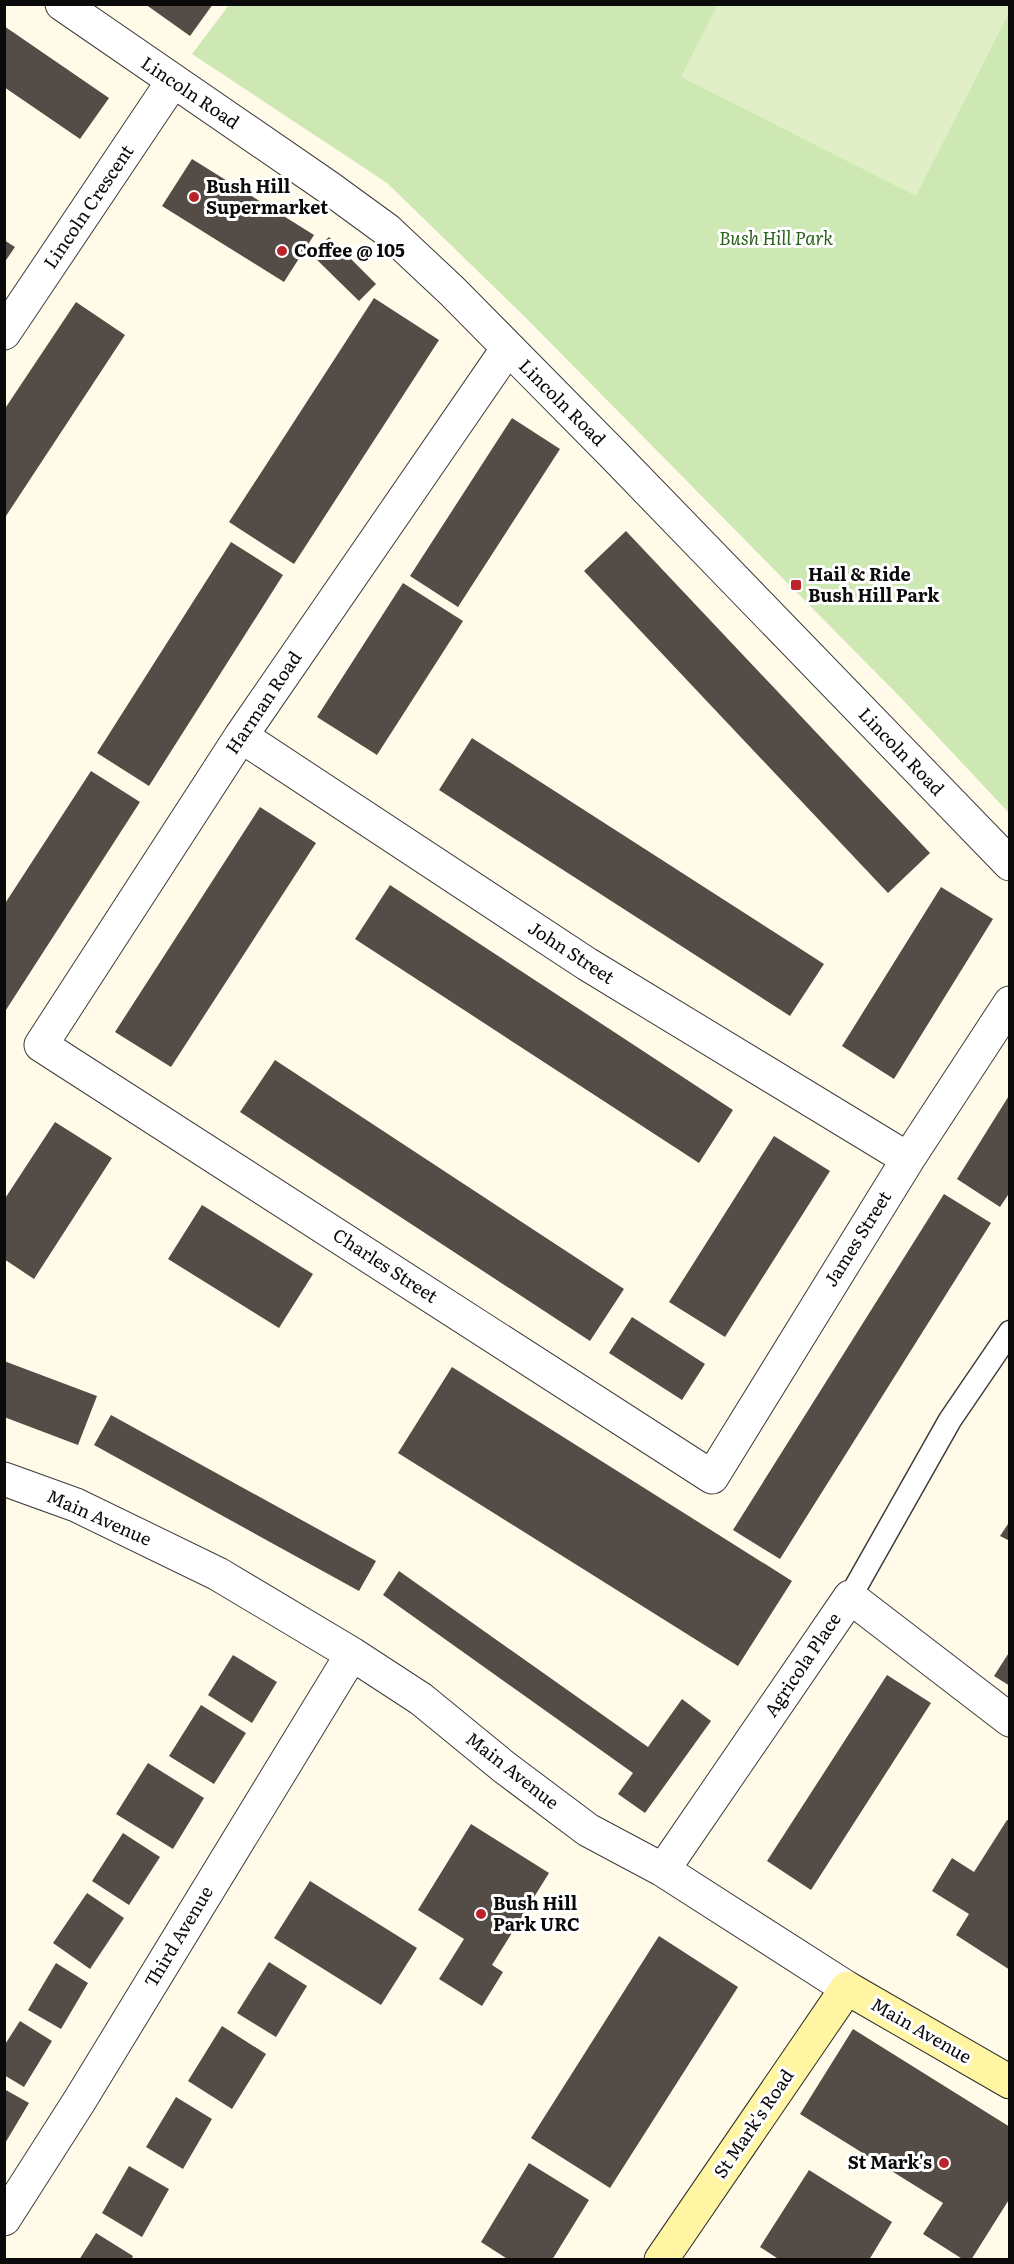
<svg xmlns="http://www.w3.org/2000/svg" width="1014" height="2264" viewBox="0 0 1014 2264" font-family="Literata,serif">
<rect width="100%" height="100%" fill="#fffbe8"/>
<path fill="#cee8b3" d="M 229,5 L 1009,5 L 1009,813 L 903,700 L 523,315 L 387,183 L 192,54 Z"/>
<path fill="#e0efc5" d="M 718,4 L 1009,4 L 1010,11 L 916,196 L 681,77 Z"/>
<path fill="#534c47" d="M 145,4 L 213,4 L 190,36 Z
M 4,26 L 109,98 L 80,139 L 4,87 Z
M 192,159 L 314,235 L 284,282 L 162,206 Z
M 329,237 L 376,284 L 359,301 L 311,254 Z
M 4,240 L 15,247 L 4,263 Z
M 374,298 L 439,340 L 294,564 L 229,522 Z
M 76,302 L 125,335 L 4,519 L 4,410 Z
M 512,418 L 560,449 L 458,607 L 410,576 Z
M 626,531 L 930,853 L 888,893 L 584,571 Z
M 231,542 L 283,575 L 149,786 L 97,753 Z
M 403,583 L 463,621 L 377,755 L 317,717 Z
M 472,738 L 824,964 L 790,1016 L 439,790 Z
M 91,771 L 140,802 L 4,1013 L 4,905 Z
M 260,807 L 316,843 L 171,1067 L 115,1032 Z
M 390,885 L 733,1110 L 699,1163 L 355,939 Z
M 941,887 L 993,919 L 894,1079 L 842,1046 Z
M 275,1060 L 624,1289 L 590,1341 L 240,1112 Z
M 1010,1094 L 1010,1192 L 1000,1207 L 957,1179 Z
M 55,1122 L 112,1158 L 34,1279 L 4,1259 L 4,1200 Z
M 774,1136 L 830,1171 L 725,1337 L 669,1302 Z
M 944,1194 L 991,1223 L 780,1559 L 733,1530 Z
M 202,1205 L 313,1274 L 279,1328 L 168,1259 Z
M 632,1317 L 705,1364 L 682,1400 L 609,1353 Z
M 4,1361 L 97,1396 L 78,1445 L 4,1417 Z
M 452,1367 L 792,1581 L 738,1666 L 398,1453 Z
M 111,1415 L 376,1561 L 359,1591 L 94,1445 Z
M 1010,1521 L 1010,1541 L 1000,1536 Z
M 399,1571 L 648,1747 L 682,1699 L 711,1721 L 645,1813 L 618,1794 L 633,1773 L 383,1595 Z
M 1010,1651 L 1010,1686 L 994,1676 Z
M 233,1655 L 277,1682 L 252,1723 L 208,1695 Z
M 887,1675 L 931,1703 L 811,1890 L 767,1861 Z
M 201,1705 L 246,1733 L 214,1784 L 169,1756 Z
M 148,1763 L 204,1798 L 173,1849 L 116,1814 Z
M 1007,1820 L 1010,1821 L 1010,1970 L 956,1935 L 969,1914 L 932,1891 L 952,1858 L 974,1872 Z
M 471,1824 L 549,1873 L 492,1965 L 503,1972 L 482,2006 L 439,1979 L 464,1939 L 418,1910 Z
M 123,1833 L 160,1857 L 129,1905 L 92,1881 Z
M 310,1881 L 417,1948 L 381,2005 L 274,1938 Z
M 87,1893 L 124,1918 L 90,1969 L 53,1943 Z
M 659,1936 L 738,1987 L 610,2188 L 531,2138 Z
M 269,1962 L 307,1986 L 276,2037 L 237,2013 Z
M 56,1963 L 88,1983 L 61,2029 L 28,2010 Z
M 20,2021 L 52,2041 L 24,2087 L 4,2075 L 4,2046 Z
M 222,2026 L 266,2054 L 232,2109 L 188,2081 Z
M 853,2029 L 1010,2127 L 1010,2198 L 971,2260 L 964,2260 L 923,2234 L 943,2203 L 800,2114 Z
M 4,2089 L 29,2103 L 4,2145 Z
M 176,2097 L 212,2119 L 183,2169 L 146,2147 Z
M 529,2163 L 589,2200 L 552,2260 L 509,2260 L 481,2242 Z
M 129,2166 L 169,2189 L 142,2237 L 102,2213 Z
M 809,2170 L 892,2222 L 869,2260 L 780,2260 L 760,2247 Z
M 96,2233 L 133,2256 L 131,2260 L 79,2260 Z"/>
<g fill="none" stroke-linecap="round" stroke-linejoin="round">
<g stroke="#3d3d3d" stroke-width="25">
<path id="lane" d="M 850,1597 L 950,1420 L 1010,1332"/>
</g>
<g stroke="#3d3d3d" stroke-width="35">
<path id="street" d="M 62,4 L 328,187 L 387,230 L 452,291 L 613,454 L 1010,864
M 4,333 L 173,81
M 508,348 L 241,736 L 41,1045 L 712,1477 L 908,1159 L 1010,1003
M 241,736 L 587,964 L 908,1159
M 4,1479 L 76,1505 L 218,1574 L 352,1654 L 421,1699 L 504,1767 L 588,1830 L 663,1870 L 847,1988
M 663,1870 L 850,1597 L 1010,1720
M 4,2219 L 80,2100 L 352,1654"/>
</g>
<g stroke="#2c2c2c" stroke-width="35">
<path id="secondary" d="M 661,2260 L 847,1988 L 1010,2082"/>
</g>
<use href="#lane" stroke="#fff" stroke-width="22"/>
<use href="#street" stroke="#fff" stroke-width="33"/>
<use href="#secondary" stroke="#fff5a3" stroke-width="33"/>
</g>
<g fill="#ba232a" stroke="#fff" stroke-width="2">
<circle cx="194" cy="197" r="6"/>
<circle cx="282" cy="251" r="6"/>
<rect x="790" y="579" width="12" height="12" rx="3"/>
<circle cx="481" cy="1914" r="6"/>
<circle cx="944" cy="2163" r="6"/>
</g>
<g text-anchor="middle" stroke-width="6" stroke-linejoin="round" paint-order="stroke">
<g font-size="18" fill="#0a0a0a" stroke="#fff">
<text transform="translate(190 93) rotate(34)" y="6">Lincoln Road</text>
<text transform="translate(89 207) rotate(-56)" y="6">Lincoln Crescent</text>
<text transform="translate(562 403) rotate(45)" y="6">Lincoln Road</text>
<text transform="translate(264 703) rotate(-56)" y="6">Harman Road</text>
<text transform="translate(901 752) rotate(46)" y="6">Lincoln Road</text>
<text transform="translate(571 953) rotate(33)" y="6">John Street</text>
<text transform="translate(858 1239) rotate(-58)" y="6">James Street</text>
<text transform="translate(385 1266) rotate(33)" y="6">Charles Street</text>
<text transform="translate(99 1518) rotate(24)" y="6">Main Avenue</text>
<text transform="translate(803 1665) rotate(-56)" y="6">Agricola Place</text>
<text transform="translate(512 1771) rotate(38)" y="6">Main Avenue</text>
<text transform="translate(179 1937) rotate(-59)" y="6">Third Avenue</text>
<text transform="translate(921 2031) rotate(30)" y="6">Main Avenue</text>
<text transform="translate(754 2124) rotate(-56)" y="6">St Mark's Road</text>
</g>
<g font-size="18" font-weight="bold" fill="#0a0a0a" stroke="#fff" text-anchor="start">
<text x="206" y="193">Bush Hill<tspan x="206" dy="21">Supermarket</tspan></text>
<text x="294" y="257">Coffee @ 105</text>
<text x="808" y="581">Hail &amp; Ride<tspan x="808" dy="21">Bush Hill Park</tspan></text>
<text x="493" y="1910">Bush Hill<tspan x="493" dy="21">Park URC</tspan></text>
<text x="932" y="2169" text-anchor="end">St Mark's</text>
</g>
<g font-size="18" font-style="italic" fill="#2a611c" stroke="#fff">
<text x="776" y="245">Bush Hill Park</text>
</g>
</g>
<rect width="1014" height="2264" fill="none" stroke="#0a0a0a" stroke-width="12"/>
</svg>
